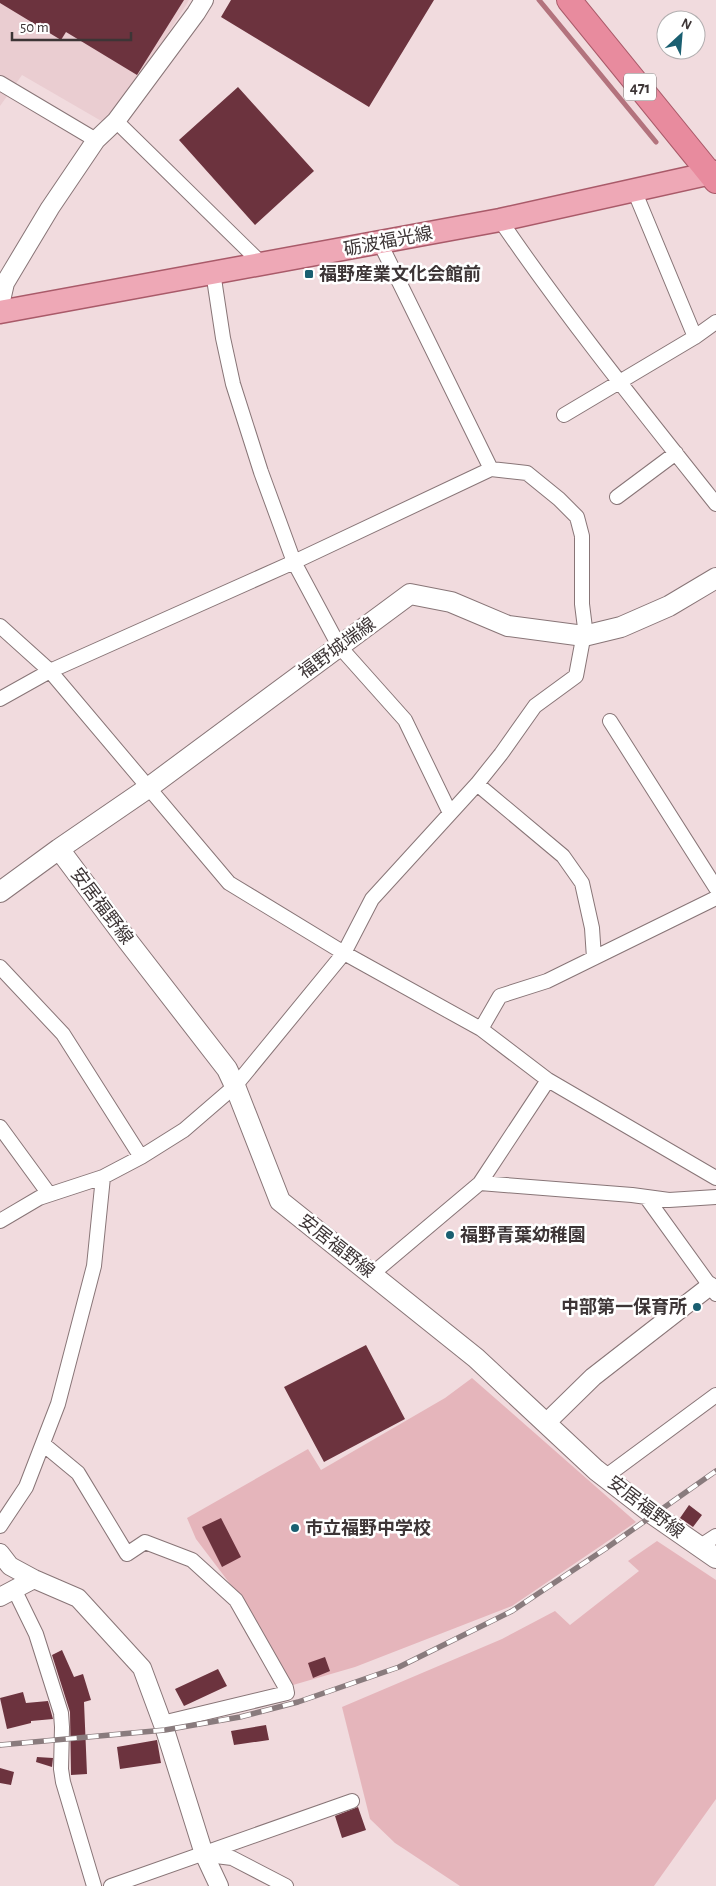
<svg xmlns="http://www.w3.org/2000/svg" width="716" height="1886" viewBox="0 0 716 1886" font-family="'Alegreya Sans','Noto Sans JP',sans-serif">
<rect width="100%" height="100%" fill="#f1dbde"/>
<path fill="#eacdd1" d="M 0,0 L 189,0 L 110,126 L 22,75 L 0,106 Z"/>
<path fill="#e5b5bb" d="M 472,1378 L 636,1522 L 512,1606 L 355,1667 L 293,1685 L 234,1589 L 196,1539 L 187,1518 L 308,1449 L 321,1470 L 445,1398 Z
M 657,1541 L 716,1580 L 716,1799 L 654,1886 L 460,1886 L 395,1843 L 370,1819 L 342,1707 L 502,1639 L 555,1611 L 570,1625 L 639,1571 L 628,1561 Z"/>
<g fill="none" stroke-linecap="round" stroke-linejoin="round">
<path stroke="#b3737d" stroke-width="5" d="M 539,0 L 656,142"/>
</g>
<path fill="#6c333e" d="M 0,0 L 184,0 L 137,75 L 66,32 L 61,40 L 0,3 Z
M 231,0 L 434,0 L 369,107 L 221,17 Z
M 238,87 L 314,171 L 255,225 L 179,140 Z
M 366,1345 L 405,1419 L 324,1462 L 284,1387 Z
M 689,1505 L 702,1515 L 693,1527 L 680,1518 Z
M 221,1518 L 241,1557 L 222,1567 L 202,1527 Z
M 62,1650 L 74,1677 L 83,1674 L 91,1700 L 84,1702 L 87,1774 L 71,1775 L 70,1712 L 52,1655 Z
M 325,1657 L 330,1671 L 313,1678 L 308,1663 Z
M 218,1669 L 227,1686 L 184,1706 L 175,1689 Z
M 23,1692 L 26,1703 L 48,1701 L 53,1719 L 31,1721 L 31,1723 L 7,1729 L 0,1698 Z
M 266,1725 L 269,1740 L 234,1745 L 231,1731 Z
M 157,1740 L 161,1763 L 120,1769 L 117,1747 Z
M 37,1757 L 53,1758 L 52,1767 L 36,1762 Z
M 0,1768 L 14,1772 L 11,1785 L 0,1783 Z
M 358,1807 L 366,1830 L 342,1838 L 335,1816 Z"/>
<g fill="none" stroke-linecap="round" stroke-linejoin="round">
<g stroke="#887577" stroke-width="16">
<path id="minor" d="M 0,83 L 96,140
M 116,121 L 262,264
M 634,190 L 695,337 L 716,322
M 500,220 C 567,318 642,411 716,504
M 380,243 L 491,469
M 213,272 L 223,338 L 233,384 L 261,472 L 294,562 L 339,646 L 405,720 L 450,813
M 564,415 L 695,337
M 617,497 L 676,453
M 0,626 L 50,671 L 229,883 L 344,953 L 481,1029 L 548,1080 L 716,1178
M 0,699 L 50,671 L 294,562 L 491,469 L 527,473 L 559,499 L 577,517 L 582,536 L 582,604 L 585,628 L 576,676 L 535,706 L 501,754 L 477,784 L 372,899 L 344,953 L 235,1086 L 184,1130 L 141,1157 L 103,1177 L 39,1198 L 0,1221
M 610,721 L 716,888
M 477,784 L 563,856 L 582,883 L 592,928 L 594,958
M 0,967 L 63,1034 L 141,1157
M 481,1029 L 500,996 L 547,981 L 716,898
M 0,1127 L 49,1194
M 480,1183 L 632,1195 L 669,1200 L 716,1197
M 646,1197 L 716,1294
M 372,1274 L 480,1183 L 548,1080
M 43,1444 L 78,1473 L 127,1554 L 145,1542 L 192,1560 L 236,1600 L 286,1688 L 287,1693 L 162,1723
M 605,1477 L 716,1395
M 0,1526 L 26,1487 L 58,1404 L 94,1266 L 103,1177
M 699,1547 L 716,1536
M 14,1589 L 36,1634 L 61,1713 L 62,1727 L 61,1769 L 63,1782 L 94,1886
M 208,1855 L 232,1858 L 286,1886
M 111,1886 L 352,1801"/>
</g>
<g stroke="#887577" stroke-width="20">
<path id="tertiary" d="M 0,305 L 5,283 L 50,208 L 96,140 L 116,121 L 196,13 L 204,0
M 546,1423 L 593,1377 L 710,1286
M 0,1553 L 10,1566 L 34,1579 L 78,1598 L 142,1668 L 165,1730 L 204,1854 L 219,1886
M 0,1597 L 34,1579"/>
</g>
<g stroke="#887577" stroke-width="22">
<path id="secondary" d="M 59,849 L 127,940 L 227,1069 L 235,1086 L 280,1201 L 476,1358 L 596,1470 L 654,1515 L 716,1558
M 0,892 L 59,849 L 148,788 L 410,594 L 451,602 L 508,626 L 584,636 L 621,627 L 669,606 L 716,578"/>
</g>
<g stroke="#a95a69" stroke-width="25">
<path id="primary" d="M 0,312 L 500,220 L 716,172"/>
</g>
<g stroke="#a95a69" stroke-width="26">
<path id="trunk" d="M 569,0 L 716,181"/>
</g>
<use href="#minor" stroke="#fff" stroke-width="14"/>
<use href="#tertiary" stroke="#fff" stroke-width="18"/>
<use href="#secondary" stroke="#fff" stroke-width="20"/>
<use href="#primary" stroke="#eea8b6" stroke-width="22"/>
<use href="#trunk" stroke="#e88b9e" stroke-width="24"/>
<g stroke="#897b7d" stroke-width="5.5">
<path id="rail" d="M 0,1745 L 165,1730 L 240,1717 L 298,1702 L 399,1667 L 512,1611 L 605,1549 L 716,1471"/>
</g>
<use href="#rail" stroke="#fff" stroke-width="4" stroke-dasharray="11" stroke-linecap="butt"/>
</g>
<g fill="#1a5f71" stroke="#fff" stroke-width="2">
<rect x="304" y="269" width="10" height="10" rx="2.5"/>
<circle cx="450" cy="1235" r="5"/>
<circle cx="697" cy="1307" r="5"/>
<circle cx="295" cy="1528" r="5"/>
</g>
<g text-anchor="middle" stroke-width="5" stroke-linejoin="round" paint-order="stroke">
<rect fill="#fff" stroke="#777272" stroke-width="1" x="624" y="73.5" width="32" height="27" rx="4"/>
<g font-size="16" font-weight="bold" fill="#3d3536">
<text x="640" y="93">471</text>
</g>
<g font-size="18" fill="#3d3536" stroke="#fff">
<text transform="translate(388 241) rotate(-11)" y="6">砺波福光線</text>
<text transform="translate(337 648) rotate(-36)" y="6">福野城端線</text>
<text transform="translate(102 906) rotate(53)" y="6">安居福野線</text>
<text transform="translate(337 1246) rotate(38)" y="6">安居福野線</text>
<text transform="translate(646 1507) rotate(37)" y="6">安居福野線</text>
</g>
<g font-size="18" font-weight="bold" fill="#3d3536" stroke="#fff" text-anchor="start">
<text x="319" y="280">福野産業文化会館前</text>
<text x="460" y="1241">福野青葉幼稚園</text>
<text x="687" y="1313" text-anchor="end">中部第一保育所</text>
<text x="305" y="1534">市立福野中学校</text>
</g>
</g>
<g transform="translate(681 35) rotate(26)"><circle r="24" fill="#ffffff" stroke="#b1aeaf"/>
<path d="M0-4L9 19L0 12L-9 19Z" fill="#1a5f71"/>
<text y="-8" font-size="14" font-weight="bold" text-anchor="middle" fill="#3d3536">N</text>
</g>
<path d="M12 32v8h119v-8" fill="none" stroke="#3d3536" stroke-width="2.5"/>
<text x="20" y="32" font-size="15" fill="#3d3536" stroke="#ffffff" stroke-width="4" paint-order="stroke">50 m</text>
</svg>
